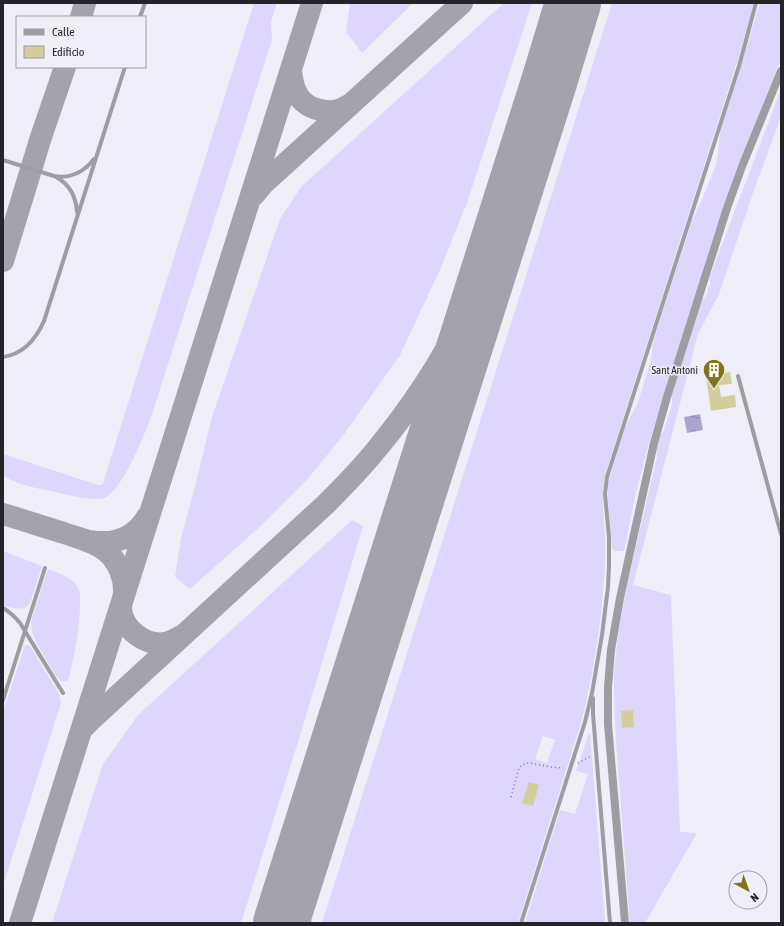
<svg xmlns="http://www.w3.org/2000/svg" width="784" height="926" viewBox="0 0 784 926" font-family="'Asap Condensed',sans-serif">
<defs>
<pattern id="water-ripples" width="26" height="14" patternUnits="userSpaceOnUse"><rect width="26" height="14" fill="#aea4d2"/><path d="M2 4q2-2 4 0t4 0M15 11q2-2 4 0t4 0" fill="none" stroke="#8d85aa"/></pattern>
</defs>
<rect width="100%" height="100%" fill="#f0eef9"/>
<path fill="#ded6fc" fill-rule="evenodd" d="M 254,3 L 277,3 L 271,22 L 272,40 L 153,411 C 147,429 122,493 104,498 C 92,501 67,495 55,492 C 38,488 18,486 3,475 L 3,454 L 98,485 L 101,485 L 103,483 Z
M 350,3 L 413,3 L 362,53 L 346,32 Z
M 504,3 L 532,3 L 467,203 L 439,272 L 400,355 L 345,433 L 306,481 L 264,523 L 190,589 L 175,577 L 181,538 L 193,494 L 212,417 L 280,219 L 301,187 Z
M 612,3 L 754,3 L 738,59 L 605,475 C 600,501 606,527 605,554 C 604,608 595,667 582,719 L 518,923 L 322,923 ZM 543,736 L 555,740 L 547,763 L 535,759 Z
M 760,3 L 781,3 L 781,59 L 736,172 L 713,237 L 695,300 L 672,368 L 649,443 L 636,492 L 624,551 L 615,551 L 612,548 L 608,499 L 608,488 L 610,475 L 625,428 L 638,402 L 651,360 L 653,343 L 663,310 L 692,221 L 701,202 L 716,165 L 718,155 L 720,133 Z
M 781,89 L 781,117 L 755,187 L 719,294 L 698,334 L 633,585 L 671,595 L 680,832 L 697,833 L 645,923 L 630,923 L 616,741 L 614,696 L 614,673 L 618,635 L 628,580 L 657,457 L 656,444 L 659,433 L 663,433 L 672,405 L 672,391 L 702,299 L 705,298 L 711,283 L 709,279 Z
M 352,520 L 363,526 L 298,742 L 241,923 L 52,923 L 103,764 L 138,715 Z
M 3,551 L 42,566 L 30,603 C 24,612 12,608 3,605 Z
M 48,569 C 58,573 71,577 77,586 C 80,591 80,596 80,601 C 80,628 75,655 68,681 L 62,682 L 55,675 L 35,640 L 32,631 L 31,622 Z
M 25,645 L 28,645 L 30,646 L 59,694 L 61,703 L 3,886 L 3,712 Z
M 589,733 L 590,734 L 605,923 L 525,923 L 560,810 L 575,814 L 588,774 L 576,771 Z"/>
<path fill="url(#water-ripples)" d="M 700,414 L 703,430 L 687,433 L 684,417 Z"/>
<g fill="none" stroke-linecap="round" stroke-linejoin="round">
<path stroke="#a4a3ac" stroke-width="22" d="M 81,17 L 85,3
M 291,70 C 292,81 295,96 305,103 C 311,109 327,112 334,111 C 340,110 344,108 349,105
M 549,82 L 566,3
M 254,195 L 263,184 L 462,3
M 3,261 L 41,137 L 65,67
M 3,514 C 23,520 44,527 64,533 C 78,538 94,541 106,551 C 118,561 125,578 124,594 C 123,599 121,604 121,609 C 123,629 145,646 165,643 C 171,642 176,639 181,636
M 90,541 C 114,545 134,539 147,517
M 84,727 L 90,721 L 325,505 C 342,488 360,470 376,450 C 411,408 441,362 465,314 C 481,282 493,249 504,215 C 516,181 527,147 539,112
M 20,923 L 312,3"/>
<path stroke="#a4a3ac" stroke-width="56" d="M 281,923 L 549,82 L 573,3"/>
</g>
<path fill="#d4cd9c" d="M 730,372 L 732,384 L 719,385 L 721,397 L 735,395 L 736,407 L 711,411 L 706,376 Z
M 633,710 L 634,727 L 622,728 L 621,711 Z
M 529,782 L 539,785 L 533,806 L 522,803 Z"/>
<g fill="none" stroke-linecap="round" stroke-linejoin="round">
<path stroke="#807f86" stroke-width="1.5" stroke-dasharray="1 3" stroke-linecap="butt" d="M 578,763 L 591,756
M 511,797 L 519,768 L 522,765 L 526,763 L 530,763 L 551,767 L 563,768"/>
<path stroke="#9e9da2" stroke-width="4" d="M 140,17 L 145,3
M 3,160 L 54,176 C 70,179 84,172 94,159
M 56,177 C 69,184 76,197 77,212
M 3,357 C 24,354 36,339 44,321 L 125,67
M 738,376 L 781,534
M 3,608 C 10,612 15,617 20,623 L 63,693
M 593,698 L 593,714 L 610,923
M 3,700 L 45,568
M 521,923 L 585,722 L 592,693 L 602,635 L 608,587 L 609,566 L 609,537 L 605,494 L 607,477 L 739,66 L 756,3"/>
<path stroke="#9e9da2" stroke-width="8" d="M 625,923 L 608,724 L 608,687 L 611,650 L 620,598 L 654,443 L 667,397 L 727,208 L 743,164 L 781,71"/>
</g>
<defs>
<g id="building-pin" transform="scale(1.15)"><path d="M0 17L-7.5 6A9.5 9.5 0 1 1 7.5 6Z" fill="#817519" stroke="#f0eef9"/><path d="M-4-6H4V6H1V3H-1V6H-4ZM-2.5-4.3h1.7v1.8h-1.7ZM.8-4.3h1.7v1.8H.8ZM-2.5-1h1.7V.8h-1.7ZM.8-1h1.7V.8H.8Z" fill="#fff"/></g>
</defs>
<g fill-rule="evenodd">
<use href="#building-pin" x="714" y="370"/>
</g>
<g text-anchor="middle" stroke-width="3" stroke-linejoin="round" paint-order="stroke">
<g font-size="11" fill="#242428" stroke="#f0eef9" text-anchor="end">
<text x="698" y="374">Sant Antoni</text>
</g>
</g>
<rect width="784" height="926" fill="none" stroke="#242428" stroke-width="8"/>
<rect x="16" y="16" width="130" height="52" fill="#f0eef9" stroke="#9e9da5"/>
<rect x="24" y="29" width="20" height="6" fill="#9e9da2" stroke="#9e9da5"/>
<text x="52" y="36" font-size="12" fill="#242428">Calle</text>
<rect x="24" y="46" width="20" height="12" fill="#d4cd9c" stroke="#9e9da5"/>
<text x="52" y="56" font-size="12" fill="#242428">Edificio</text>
<g transform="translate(748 890) rotate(139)"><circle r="19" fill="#f0eef9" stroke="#9e9da5"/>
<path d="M0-3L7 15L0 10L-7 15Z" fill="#817519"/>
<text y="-6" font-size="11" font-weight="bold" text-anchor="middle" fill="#242428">N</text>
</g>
</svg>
